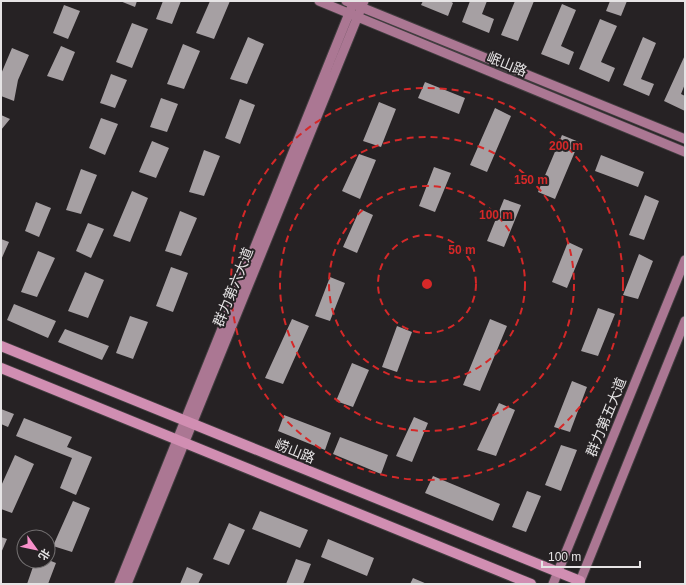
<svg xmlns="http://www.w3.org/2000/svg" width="686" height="585" viewBox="0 0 686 585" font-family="Helvetica,'Noto Sans SC',sans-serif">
<rect width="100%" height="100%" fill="#262224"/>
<path fill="#a6a0a3" d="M 120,1 L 137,1 L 135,7 Z
M 163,1 L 181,1 L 172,24 L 156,19 Z
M 210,1 L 230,1 L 214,39 L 196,33 Z
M 423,1 L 450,1 L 453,3 L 448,16 L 421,5 Z
M 470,1 L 487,1 L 482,14 L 494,19 L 489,33 L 462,22 Z
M 515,1 L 534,1 L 518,41 L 501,35 Z
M 610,1 L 627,1 L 621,16 L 606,11 Z
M 562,4 L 576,10 L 561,46 L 574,52 L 569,65 L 541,54 Z
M 64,5 L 80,11 L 68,39 L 53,33 Z
M 600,19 L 617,26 L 601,62 L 615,68 L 609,82 L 579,69 Z
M 132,23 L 148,29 L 132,68 L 116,62 Z
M 248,37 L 264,44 L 247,84 L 230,79 Z
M 643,37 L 656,43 L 641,79 L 654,84 L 649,96 L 623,85 Z
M 183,44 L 200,51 L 184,89 L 167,84 Z
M 61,46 L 75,52 L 63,81 L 47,76 Z
M 12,48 L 29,55 L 18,80 L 14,101 L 1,96 L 1,74 Z
M 685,55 L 685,84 L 681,94 L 685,96 L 685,111 L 664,101 Z
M 111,74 L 127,80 L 115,108 L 100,103 Z
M 425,82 L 465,98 L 459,114 L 418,98 Z
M 161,98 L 178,104 L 167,132 L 150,127 Z
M 240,99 L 255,105 L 240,144 L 225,138 Z
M 379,102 L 396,109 L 381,147 L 363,141 Z
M 495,108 L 511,116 L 487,172 L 470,165 Z
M 1,115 L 10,119 L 1,130 Z
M 101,118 L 118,124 L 105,155 L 89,148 Z
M 562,135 L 579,142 L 555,199 L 538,192 Z
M 152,141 L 169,148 L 156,178 L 139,172 Z
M 204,150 L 220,156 L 204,196 L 189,192 Z
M 359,154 L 376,160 L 360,199 L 342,191 Z
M 601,155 L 644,172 L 638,187 L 595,171 Z
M 434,167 L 451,173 L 435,212 L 419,206 Z
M 81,169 L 97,175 L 81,214 L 66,210 Z
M 132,191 L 148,198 L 130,242 L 113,236 Z
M 645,195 L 659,201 L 644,240 L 629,235 Z
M 504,199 L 521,205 L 504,247 L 487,241 Z
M 36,202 L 51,208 L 39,237 L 25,231 Z
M 360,209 L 373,215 L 357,253 L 343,247 Z
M 180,211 L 197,218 L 181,256 L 165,251 Z
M 88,223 L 104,229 L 91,258 L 76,251 Z
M 1,239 L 9,242 L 1,260 Z
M 568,242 L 583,249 L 567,288 L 552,282 Z
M 38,251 L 55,258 L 37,297 L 21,292 Z
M 639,254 L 653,261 L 638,299 L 623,295 Z
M 171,267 L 188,273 L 173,312 L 156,306 Z
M 85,272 L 104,280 L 88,318 L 68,311 Z
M 330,277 L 345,283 L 330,321 L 315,316 Z
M 14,304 L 56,321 L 48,338 L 7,320 Z
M 598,308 L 615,314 L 598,356 L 581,351 Z
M 130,316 L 148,322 L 133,359 L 116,353 Z
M 292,319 L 309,326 L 283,384 L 265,378 Z
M 490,319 L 507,326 L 480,391 L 463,385 Z
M 397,326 L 412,332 L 397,372 L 382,367 Z
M 65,329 L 109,346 L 102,360 L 58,342 Z
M 352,363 L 369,370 L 353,407 L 336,401 Z
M 572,381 L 587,387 L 570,432 L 554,427 Z
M 499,403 L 515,410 L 496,456 L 477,450 Z
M 1,409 L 14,414 L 8,427 L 1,424 Z
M 284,415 L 331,433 L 325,450 L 278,431 Z
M 414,417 L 428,423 L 412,462 L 396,456 Z
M 24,418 L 72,437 L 67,447 L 92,457 L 76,495 L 60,488 L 72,458 L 16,436 Z
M 340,437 L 388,455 L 381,474 L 333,454 Z
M 561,445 L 577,450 L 561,491 L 545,485 Z
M 15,455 L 34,464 L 12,513 L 1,509 L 1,486 Z
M 433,476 L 500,504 L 493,521 L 425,493 Z
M 527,491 L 541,496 L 526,532 L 512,527 Z
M 73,501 L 90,508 L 72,552 L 53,546 Z
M 260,511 L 308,530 L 300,548 L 252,529 Z
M 229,523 L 245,530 L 229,565 L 213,559 Z
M 1,537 L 7,539 L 1,553 Z
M 328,539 L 374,558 L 367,576 L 321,557 Z
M 296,559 L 311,564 L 303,584 L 286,584 Z
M 35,561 L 51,561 L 56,563 L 48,584 L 27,584 Z
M 187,567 L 203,574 L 198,584 L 180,584 Z
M 413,578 L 427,584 L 410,584 Z"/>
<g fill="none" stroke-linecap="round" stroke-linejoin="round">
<g stroke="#413d3f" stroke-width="11">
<path id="secondary" d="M 319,1 L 685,152
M 346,1 L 685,139
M 119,584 L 354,1
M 127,584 L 364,1
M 553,584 L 685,260
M 579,584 L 685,321"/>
</g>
<g stroke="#413d3f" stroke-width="12">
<path id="primary" d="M 1,346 L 580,581
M 1,368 L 531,584"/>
</g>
<use href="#secondary" stroke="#ab7793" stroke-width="9"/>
<use href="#primary" stroke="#d18eb2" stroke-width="10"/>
</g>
<g fill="none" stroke="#d62828" stroke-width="2" stroke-dasharray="7 5">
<circle cx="427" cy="284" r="49"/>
<circle cx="427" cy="284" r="98"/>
<circle cx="427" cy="284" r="147"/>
<circle cx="427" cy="284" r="196"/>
</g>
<g text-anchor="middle" stroke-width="4" stroke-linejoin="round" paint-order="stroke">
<g font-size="14" fill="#e6e4e5" stroke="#262224">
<text transform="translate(507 64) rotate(22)" y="5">岷山路</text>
<text transform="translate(233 287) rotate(-68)" y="5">群力第六大道</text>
<text transform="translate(606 417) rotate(-68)" y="5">群力第五大道</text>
<text transform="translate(295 451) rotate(22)" y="5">崂山路</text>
</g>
</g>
<circle cx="427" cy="284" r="6" fill="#d62828" stroke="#262224" stroke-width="2"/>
<g font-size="12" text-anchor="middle" font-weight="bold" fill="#d62828" stroke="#262224" stroke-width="4" stroke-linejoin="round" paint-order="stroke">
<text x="566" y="150">200 m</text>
<text x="531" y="184">150 m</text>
<text x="496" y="219">100 m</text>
<text x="462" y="254">50 m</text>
</g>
<rect width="686" height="585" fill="none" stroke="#e6e4e5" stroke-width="4"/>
<g transform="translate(36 549) rotate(123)"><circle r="19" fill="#262224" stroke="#737071"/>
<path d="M0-3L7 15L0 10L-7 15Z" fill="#f890ca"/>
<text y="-6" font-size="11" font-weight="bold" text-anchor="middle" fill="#e6e4e5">北</text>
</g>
<path d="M542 561v6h98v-6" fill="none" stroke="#e6e4e5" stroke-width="2"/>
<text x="548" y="561" font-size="12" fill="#e6e4e5" stroke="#262224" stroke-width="3" paint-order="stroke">100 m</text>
</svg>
